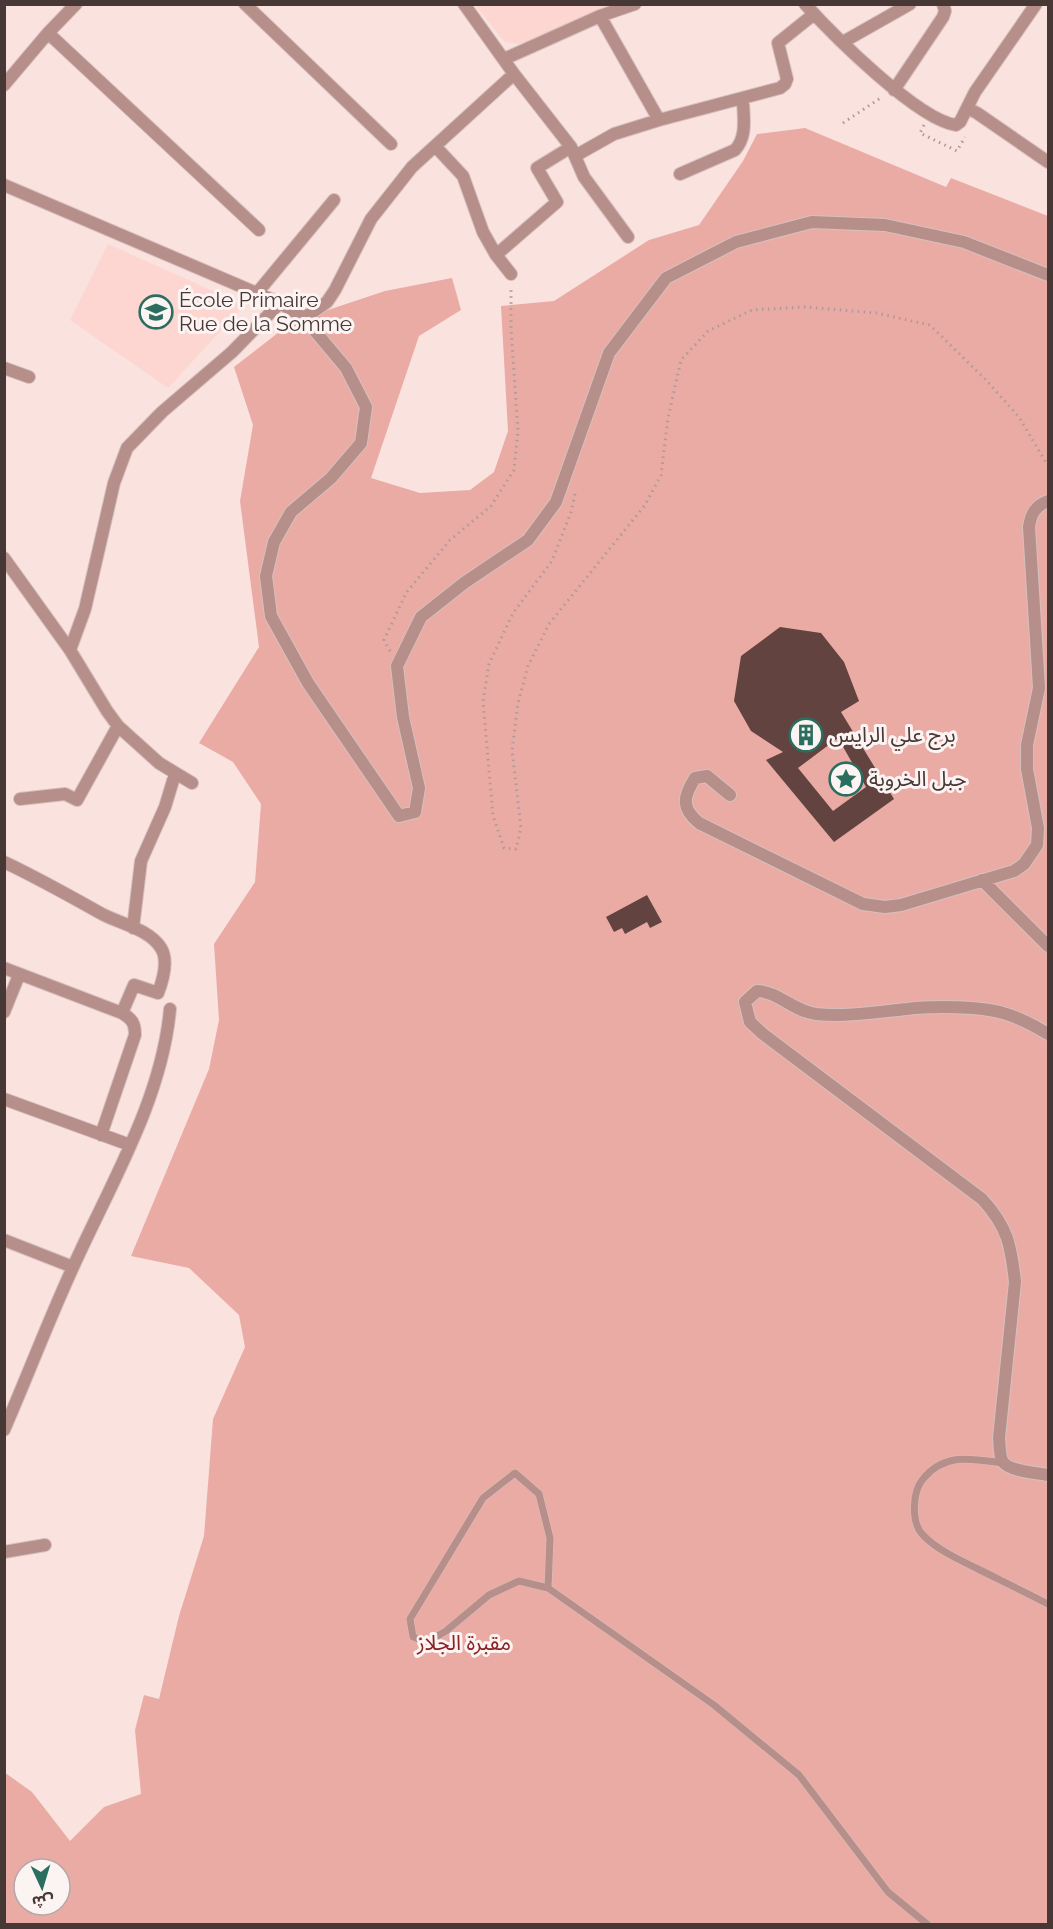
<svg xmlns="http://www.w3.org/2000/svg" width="1053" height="1929" viewBox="0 0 1053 1929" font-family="Raleway,'Noto Sans Arabic',sans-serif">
<rect width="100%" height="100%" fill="#fae2df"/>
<path fill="#fdd6d2" d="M 475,5 L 610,5 L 520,44 L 505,42 Z
M 108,244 L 244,305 L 168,388 L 70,320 Z"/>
<path fill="#ebaba5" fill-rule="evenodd" d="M 805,128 L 946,187 L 951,178 L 1048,216 L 1048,1924 L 5,1924 L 4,1772 L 32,1792 L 70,1841 L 104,1807 L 141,1794 L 135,1730 L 144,1695 L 159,1699 L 179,1616 L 204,1536 L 213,1419 L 245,1347 L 239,1315 L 189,1268 L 131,1256 L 209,1069 L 219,1020 L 214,944 L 255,882 L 261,804 L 233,762 L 199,743 L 259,647 L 240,501 L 253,425 L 234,367 L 292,322 L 385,291 L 452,278 L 461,310 L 419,336 L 371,478 L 420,493 L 470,490 L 494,472 L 508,431 L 501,306 L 554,301 L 649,240 L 699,225 L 743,161 L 757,134 ZM 24,1869 L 60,1869 L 60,1905 L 24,1905 Z"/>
<path fill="#62433f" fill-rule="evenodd" d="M 780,627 L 821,633 L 844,662 L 859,701 L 841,712 L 894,799 L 834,842 L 766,760 L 783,752 L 751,731 L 734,701 L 741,656 ZM 838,738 L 866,787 L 833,811 L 798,768 Z
M 647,895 L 662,922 L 650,928 L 647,922 L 625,934 L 622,928 L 614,932 L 606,917 Z"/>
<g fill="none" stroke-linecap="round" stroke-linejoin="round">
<g stroke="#d6c0bd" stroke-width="8">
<path id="lane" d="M 1003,1463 C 972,1459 945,1452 923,1479 C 912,1492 911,1523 923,1535 C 937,1550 960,1560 978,1569 C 1002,1581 1025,1592 1048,1604
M 548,1588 L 519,1581 L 489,1595 L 446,1631 L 427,1642 L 413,1637 L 410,1619 L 483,1498 L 515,1473 L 539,1494 L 550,1538 L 548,1588 L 714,1705 L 799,1775 L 888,1892 L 927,1924"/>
</g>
<g stroke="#d6c0bd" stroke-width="14">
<path id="street" d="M 245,4 L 391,144
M 464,4 L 514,74 L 571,147 L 584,177 L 628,237
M 805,4 C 833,35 918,120 956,125 L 960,122 L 975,92 L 1036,4
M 600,16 L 659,120
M 48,33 L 259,230
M 843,42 L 910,4
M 504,59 L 600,16 L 635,4
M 4,85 L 48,33 L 76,4
M 894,90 L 943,17 L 945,11 L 943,4
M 967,108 L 977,113 L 1048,162
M 435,146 L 463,176 L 483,232 L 496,255 L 511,274
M 575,156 L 614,134 L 659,120 L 780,88 L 785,84 L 787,79 L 778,43 L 814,14
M 680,174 L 735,150 C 748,136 743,116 743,98
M 4,185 L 280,303 L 304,318 L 346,368 L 366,407 L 361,443 L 331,478 L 291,512 L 274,542 L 266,576 L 271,616 L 308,683 L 399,816 L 415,812 L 419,788 L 403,717 L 397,666 L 421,617 L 464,583 L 528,540 L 556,502 L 609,353 L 666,278 L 736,242 L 812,222 L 885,225 L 964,242 L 1048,275
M 496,255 L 557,202 L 537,168 L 571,147
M 257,293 L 334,200
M 304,318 L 327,302 L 335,290 L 371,219 L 412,167 L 514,74
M 4,368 L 29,377
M 4,558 L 70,650 L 107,711 L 118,726 L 159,763 L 192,783
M 70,650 L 85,609 L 114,483 L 127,448 L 162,412 L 232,352 L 280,303
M 730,795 L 707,776 L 695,778 C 683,797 681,808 699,823 L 863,904 L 885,907 L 901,905 L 1014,871 L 1024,864 L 1037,845 L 1038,828 L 1027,769 L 1027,745 L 1039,688 L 1029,527 C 1031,514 1035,506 1048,501
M 20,799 L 65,794 L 77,800 L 118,726
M 4,862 C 38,878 70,896 102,914 C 121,924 149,929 161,948 C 169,961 163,980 158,993 L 134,985 L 122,1013
M 982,880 L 1048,946
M 133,928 L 141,861 L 165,807 L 175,774
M 4,968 L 122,1013 C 132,1019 135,1023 135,1035 L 101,1135
M 4,1012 L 19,975
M 1048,1034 C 1035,1026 1018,1017 1003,1013 C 980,1006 931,1006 907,1009 C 877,1012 846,1017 816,1014 C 793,1011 779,992 757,991 L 745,1002 L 750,1022 L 763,1034 L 982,1199 C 1008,1227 1011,1246 1015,1282 L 999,1438 C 1000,1446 999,1456 1003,1462 C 1009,1471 1037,1473 1048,1475
M 4,1099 L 130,1145
M 4,1240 L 73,1267
M 4,1430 C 28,1375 49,1319 74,1265 C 111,1183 162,1099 170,1009
M 4,1552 L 45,1545"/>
</g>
<path stroke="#ae9a97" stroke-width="3" stroke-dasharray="1.5 4.5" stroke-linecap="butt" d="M 843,123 L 882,97
M 924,125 L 920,133 L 957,151 L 965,137
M 575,494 L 571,512 L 552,561 L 513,613 L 489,664 L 483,701 L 493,816 L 504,848 L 516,849 L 521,828 L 512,750 L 518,703 L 528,666 L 549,624 L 645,505 L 661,475 L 668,418 L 681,360 L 708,331 L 752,310 L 804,307 L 876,313 L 930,325 L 986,380 L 1019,417 L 1048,466
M 390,651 L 384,640 L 406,593 L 450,540 L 491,506 L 514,470 L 518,431 L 511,328 L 511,287"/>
<use href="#lane" stroke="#b68e8a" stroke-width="7"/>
<use href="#street" stroke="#b68e8a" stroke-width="12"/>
</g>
<defs>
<g id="school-ring" transform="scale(1.725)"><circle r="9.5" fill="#fcf4f3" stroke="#2b6d5e" stroke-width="1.5"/><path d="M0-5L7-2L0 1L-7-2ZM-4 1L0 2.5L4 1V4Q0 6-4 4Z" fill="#2b6d5e"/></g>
<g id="building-ring" transform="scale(1.725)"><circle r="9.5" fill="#fcf4f3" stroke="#2b6d5e" stroke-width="1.5"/><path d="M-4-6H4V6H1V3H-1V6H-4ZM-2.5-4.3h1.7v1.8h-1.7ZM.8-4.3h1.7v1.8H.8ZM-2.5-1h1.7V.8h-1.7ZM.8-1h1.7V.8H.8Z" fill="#2b6d5e"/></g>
<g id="sight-ring" transform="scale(1.725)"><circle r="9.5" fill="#fcf4f3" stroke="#2b6d5e" stroke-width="1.5"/><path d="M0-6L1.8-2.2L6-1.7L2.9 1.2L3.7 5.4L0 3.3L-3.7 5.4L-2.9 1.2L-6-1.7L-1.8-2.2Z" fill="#2b6d5e"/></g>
</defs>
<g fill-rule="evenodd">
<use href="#school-ring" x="156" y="312"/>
<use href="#building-ring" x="806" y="735"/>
<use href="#sight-ring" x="846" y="779"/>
</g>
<g text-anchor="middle" stroke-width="6" stroke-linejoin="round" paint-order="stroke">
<g font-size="21" fill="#473735" stroke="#fcf4f3" text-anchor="start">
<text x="179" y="307">École Primaire<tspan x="179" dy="24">Rue de la Somme</tspan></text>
<text x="829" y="742">برج علي الرايس</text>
<text x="869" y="786">جبل الخروبة</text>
</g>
<g font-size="21" fill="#892121" stroke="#fcf4f3">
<text x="464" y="1650">مقبرة الجلاز</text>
</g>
</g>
<rect width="1053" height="1929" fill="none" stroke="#473735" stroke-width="12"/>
<g transform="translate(42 1887) rotate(176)"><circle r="28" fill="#fcf4f3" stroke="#b4a8a7" stroke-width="1.5"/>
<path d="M0-4.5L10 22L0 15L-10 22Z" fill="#2b6d5e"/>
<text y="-9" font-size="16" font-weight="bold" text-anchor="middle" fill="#473735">ش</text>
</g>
</svg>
